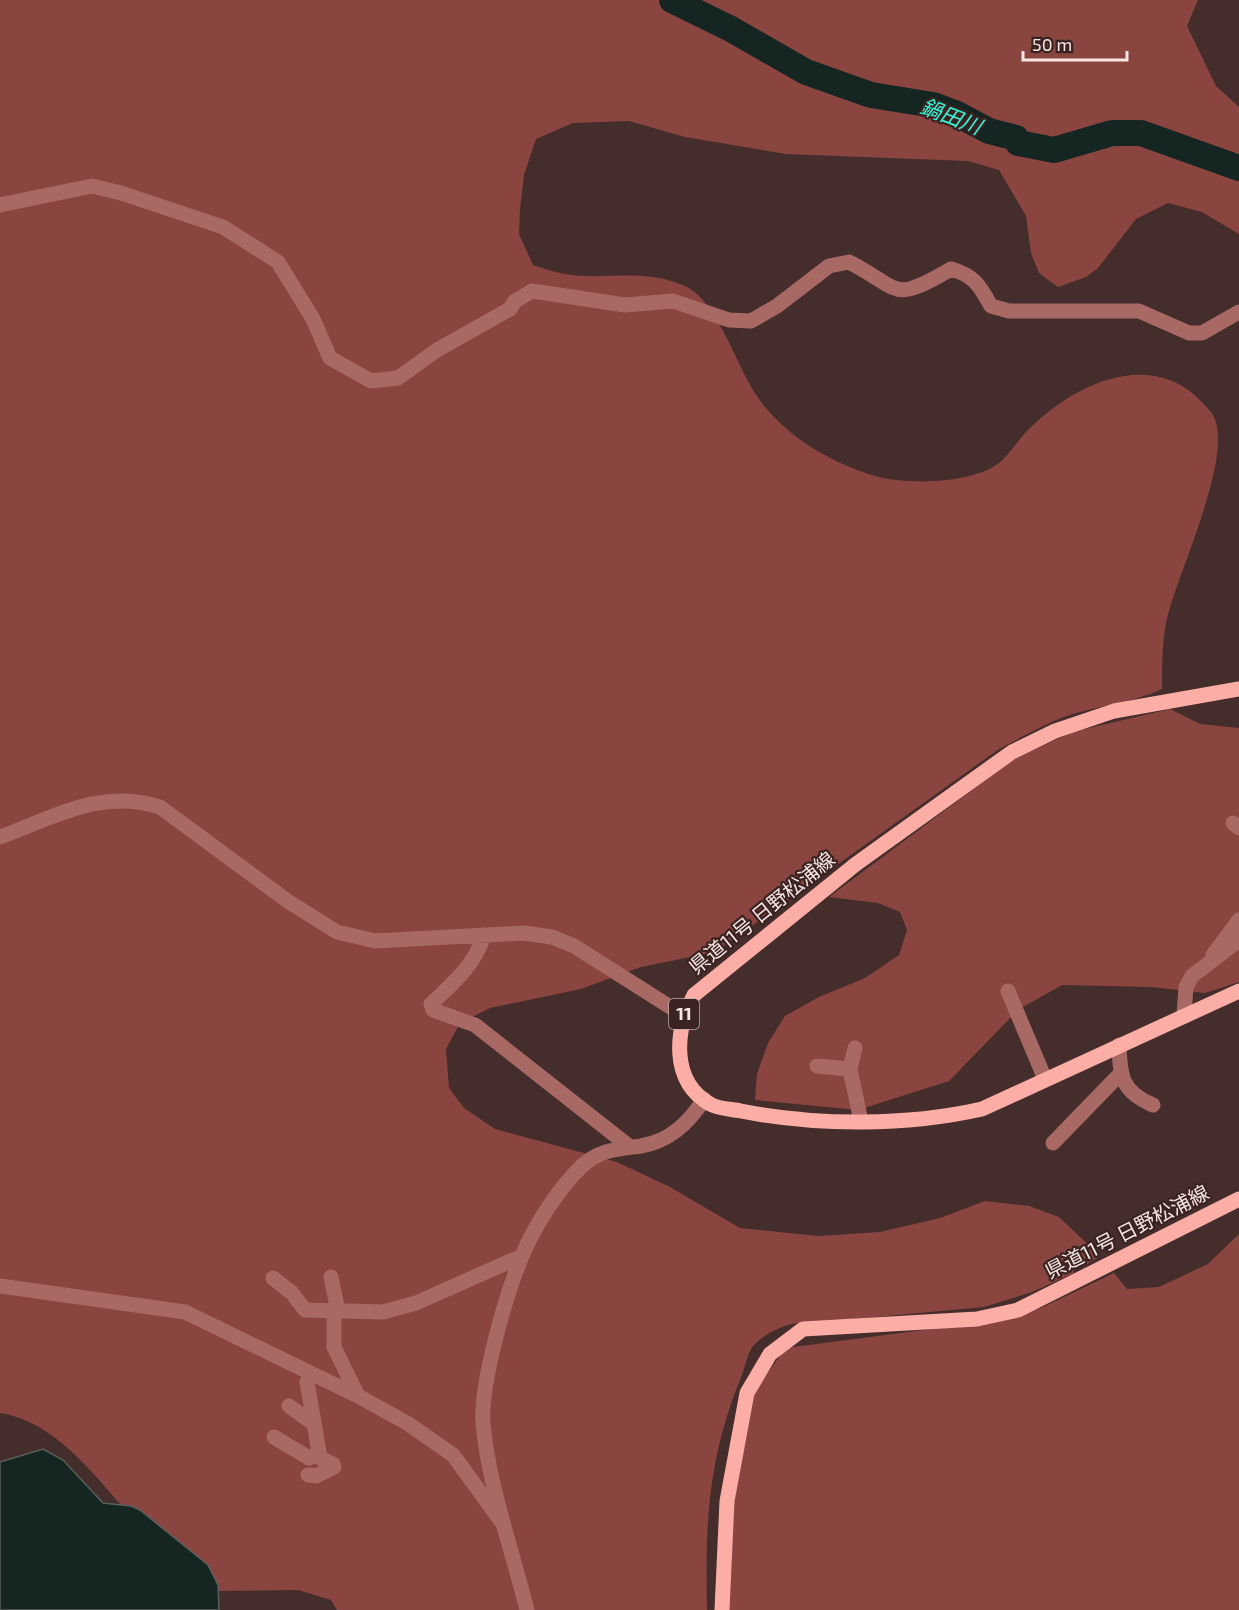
<svg xmlns="http://www.w3.org/2000/svg" width="1239" height="1610" viewBox="0 0 1239 1610" font-family="'Exo 2','Noto Sans JP',sans-serif">
<rect width="100%" height="100%" fill="#452d2b"/>
<path fill="#8a4540" d="M 0,0 L 1198,0 L 1187,26 L 1216,86 L 1239,107 L 1239,234 L 1202,212 L 1168,203 L 1136,219 L 1098,268 L 1086,277 L 1058,287 L 1039,273 L 1031,253 L 1026,216 L 999,170 L 968,161 L 786,154 L 685,137 L 629,121 L 573,123 L 536,139 L 524,175 L 520,209 L 519,234 L 533,265 C 543,268 554,272 565,274 C 606,281 642,267 685,286 C 718,301 737,368 757,396 C 783,435 831,463 875,476 C 906,485 972,484 999,463 C 1010,454 1018,440 1028,430 C 1066,392 1130,356 1182,386 C 1192,391 1203,403 1211,412 C 1239,449 1175,577 1166,623 C 1162,645 1162,667 1162,689 C 1134,702 1105,705 1076,713 C 1049,721 1024,736 999,749 L 715,952 L 641,967 L 581,989 L 490,1008 L 460,1023 L 446,1049 L 449,1088 L 464,1108 L 495,1129 L 617,1162 L 670,1187 L 740,1228 L 818,1236 L 880,1232 L 940,1218 L 985,1201 L 1029,1206 L 1059,1217 L 1100,1256 L 1084,1266 L 1081,1260 L 1071,1266 L 1074,1273 L 1032,1292 L 984,1307 L 821,1322 C 796,1320 772,1327 754,1345 C 748,1351 745,1367 742,1375 C 708,1457 705,1523 707,1610 L 337,1610 L 331,1600 L 298,1590 L 217,1591 C 192,1570 162,1550 140,1526 C 101,1485 60,1422 0,1413 Z
M 1170,709 L 1200,724 L 1239,728 L 1239,982 L 1205,993 L 1151,987 L 1062,985 L 1018,1010 L 949,1081 L 858,1110 L 755,1100 L 757,1074 L 768,1043 L 785,1016 L 819,997 L 865,978 L 899,955 L 907,930 L 900,912 L 878,903 L 829,897 L 1011,761 L 1072,732 Z
M 1239,1234 L 1239,1610 L 728,1610 L 722,1559 L 751,1395 L 786,1348 L 992,1321 L 1041,1308 L 1114,1273 L 1127,1289 L 1159,1287 L 1208,1264 Z"/>
<path fill="#142522" stroke="#585f5c" stroke-width="1.5" d="M 43,1449 L 63,1460 L 103,1503 L 131,1506 L 140,1510 L 208,1565 L 218,1585 L 219,1610 L 0,1610 L 0,1462 Z"/>
<g fill="none" stroke-linecap="round" stroke-linejoin="round">
<path stroke="#142522" stroke-width="26" d="M 672,0 L 731,29 L 806,72 L 871,95 L 933,105 L 957,114 L 989,131 L 1016,138 L 1018,143 L 1054,150 L 1112,133 L 1141,133 L 1239,168"/>
<path stroke="#a86964" stroke-width="15" d="M 0,205 L 92,186 L 121,193 L 223,227 L 278,262 L 313,319 L 330,358 L 371,381 L 398,378 L 437,350 L 510,309 L 515,301 L 532,291 L 625,305 L 673,301 L 729,320 L 751,321 L 777,306 L 829,266 L 849,262 C 903,290 891,304 951,269 C 974,275 980,286 991,306 L 1009,311 L 1139,311 L 1189,333 L 1202,333 L 1239,312
M 1233,823 L 1239,828
M 0,837 C 54,817 103,788 160,807 L 289,902 L 337,932 L 375,941 L 524,933 L 552,937 L 574,946 L 683,1015
M 484,935 C 475,965 453,983 431,1004 L 433,1010 L 475,1025 L 630,1147
M 1213,955 L 1239,920
M 1008,991 L 1045,1079
M 1184,1015 L 1186,987 L 1192,976 L 1239,940
M 1119,1045 C 1120,1077 1122,1092 1153,1105
M 817,1066 L 850,1069 L 861,1121
M 850,1069 L 855,1048
M 1053,1143 L 1120,1074
M 331,1277 L 338,1311
M 273,1278 L 292,1293 L 305,1310 L 383,1312 L 416,1303 L 522,1256
M 0,1286 L 185,1312 L 358,1396 L 407,1423 L 453,1455 L 501,1521
M 334,1311 L 334,1347 L 358,1396
M 289,1406 L 314,1424
M 274,1437 L 309,1458 L 319,1453
M 308,1475 L 316,1476 L 334,1467 L 333,1464 L 320,1458 L 307,1382 L 313,1374
M 527,1610 C 512,1549 489,1487 483,1424 C 480,1384 506,1294 522,1256 C 535,1225 558,1189 582,1166 C 600,1149 619,1149 641,1146 C 670,1141 689,1123 704,1099"/>
<path stroke="#fcaea6" stroke-width="15" d="M 1239,689 L 1114,711 L 1055,731 L 1012,752 L 856,864 L 694,995 C 675,1030 670,1081 710,1104 C 718,1109 732,1109 741,1111 C 817,1126 907,1126 982,1109 L 1239,991
M 722,1610 L 727,1501 L 747,1393 L 770,1354 L 803,1329 L 977,1319 L 1018,1310 L 1239,1199"/>
</g>
<g text-anchor="middle" stroke-width="4.5" stroke-linejoin="round" paint-order="stroke">
<rect fill="#3a2321" stroke="#bdaba9" stroke-width="1.5" x="669" y="999" width="30" height="30" rx="4.5"/>
<g font-size="18" font-weight="bold" fill="#f5e5e3">
<text x="684" y="1020">11</text>
</g>
<g font-size="20" fill="#f5e5e3" stroke="#3a2321">
<text transform="translate(762 913) rotate(-39)" y="7">県道11号 日野松浦線</text>
<text transform="translate(1127 1232) rotate(-27)" y="7">県道11号 日野松浦線</text>
</g>
<g font-size="21" font-style="italic" fill="#36f8da" stroke="#3a2321">
<text transform="translate(951 117) rotate(21)" y="7">鍋田川</text>
</g>
</g>
<path d="M1023 51v9h104v-9" fill="none" stroke="#f5e5e3" stroke-width="3"/>
<text x="1032" y="51" font-size="18" fill="#f5e5e3" stroke="#3a2321" stroke-width="4.5" paint-order="stroke">50 m</text>
</svg>
